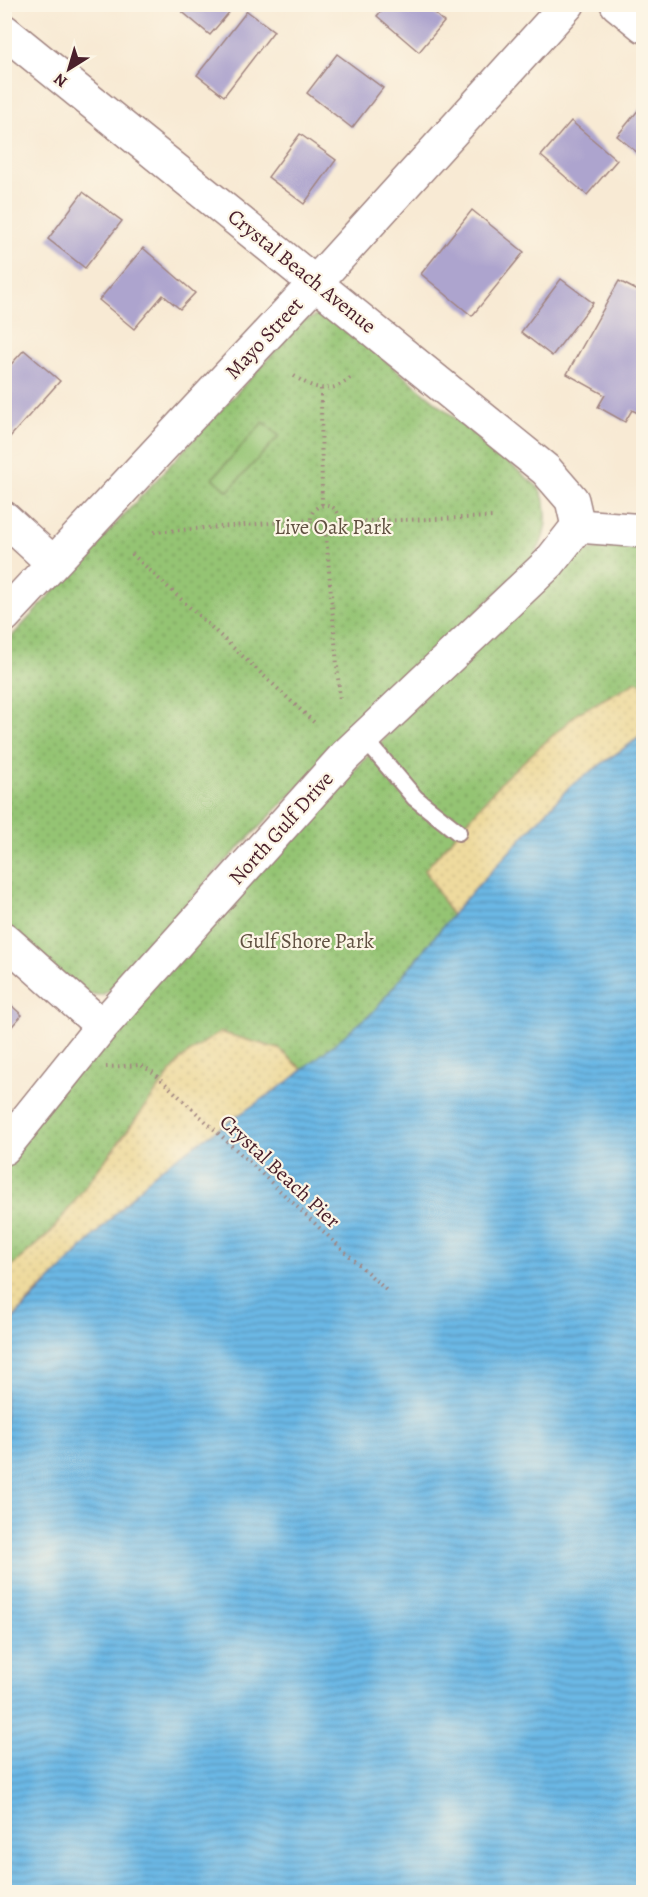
<svg xmlns="http://www.w3.org/2000/svg" width="648" height="1897" viewBox="0 0 648 1897" font-family="Alegreya,serif">
<defs>
<pattern id="green-dots" width="8" height="8" patternUnits="userSpaceOnUse" patternTransform="scale(1.5)"><rect width="8" height="8" fill="#94c473"/><path d="M2 2h.1M6 6h.1" fill="none" stroke="#7b9f5f" stroke-width="1.8" stroke-linecap="round"/></pattern>
<pattern id="sand-dots" width="8" height="8" patternUnits="userSpaceOnUse" patternTransform="scale(1.5)"><rect width="8" height="8" fill="#eeda9e"/><path d="M2 2h.1M6 6h.1" fill="none" stroke="#cebb88" stroke-width="1.8" stroke-linecap="round"/></pattern>
<pattern id="water-rules" width="6" height="5" patternUnits="userSpaceOnUse" patternTransform="scale(1.5)"><rect width="6" height="5" fill="#6bb8e5"/><path d="M0 2.5h6" fill="none" stroke="#5a95ba"/></pattern>
</defs>
<rect width="100%" height="100%" fill="#fcf5e5"/>
<filter id="ink" filterUnits="userSpaceOnUse"><feTurbulence type="fractalNoise" baseFrequency=".0167" numOctaves="2"/><feDisplacementMap in="SourceGraphic" scale="12" xChannelSelector="R" yChannelSelector="G"/><feConvolveMatrix kernelMatrix="1 2 1 2 8 2 1 2 1" color-interpolation-filters="sRGB"/></filter>
<filter id="wash" filterUnits="userSpaceOnUse"><feTurbulence type="fractalNoise" baseFrequency=".008" numOctaves="4" result="noise"/><feDisplacementMap in="SourceGraphic" scale="24" xChannelSelector="R" yChannelSelector="G"/><feGaussianBlur stdDeviation="1.35" result="paint"/><feColorMatrix in="noise" values="0 0 0 0 0 0 0 0 0 0 0 0 0 0 0 0 0 1.4 0 .05"/><feComposite in="paint" operator="in"/></filter>
<g filter="url(#wash)">
<rect width="100%" height="100%" fill="#f8ead4"/>
<path fill="url(#green-dots)" stroke="#6f724f" stroke-width="1.5" d="M 316,316 L 330,317 L 355,335 L 539,488 C 551,511 547,534 535,556 L 333,751 L 205,883 L 120,984 L 102,995 L 83,994 L 5,929 L 4,645 L 303,321 Z
M 643,540 L 643,735 L 570,786 L 462,903 L 373,1012 L 5,1327 L 5,1143 L 549,563 L 617,543 Z"/>
<path fill="url(#sand-dots)" stroke="#9c7c64" stroke-width="1.5" d="M 637,681 L 643,685 L 643,735 L 570,786 L 452,916 L 425,870 L 504,779 L 578,713 Z
M 219,1032 L 279,1049 L 303,1070 L 39,1290 L 5,1327 L 5,1272 L 52,1231 L 181,1059 Z"/>
<path fill="#94c473" stroke="#6f724f" stroke-width="1.5" d="M 263,422 L 279,436 L 228,491 L 213,478 Z"/>
<path fill="url(#water-rules)" stroke="#5a6c88" stroke-width="1.5" d="M 643,735 L 643,1892 L 5,1892 L 5,1327 L 158,1170 L 289,1081 L 373,1012 L 462,903 L 570,786 Z"/>
<g id="blocks">
<path fill="#ada4ce" d="M 173,4 L 236,4 L 210,35 Z
M 387,4 L 424,4 L 444,22 L 419,52 L 377,16 Z
M 247,11 L 274,31 L 224,96 L 197,75 Z
M 337,54 L 383,88 L 352,128 L 307,93 Z
M 640,108 L 644,111 L 644,158 L 617,136 Z
M 571,121 L 617,160 L 587,195 L 541,156 Z
M 300,134 L 336,160 L 304,204 L 268,177 Z
M 83,192 L 122,221 L 85,268 L 48,239 Z
M 472,210 L 524,252 L 472,316 L 421,274 Z
M 143,248 L 195,293 L 180,309 L 163,295 L 134,329 L 99,300 Z
M 561,279 L 593,303 L 552,356 L 521,332 Z
M 619,281 L 644,294 L 644,416 L 632,410 L 625,422 L 598,407 L 605,395 L 567,374 Z
M 24,350 L 60,381 L 9,438 L 4,434 L 4,372 Z
M 4,999 L 22,1015 L 4,1035 Z"/>
</g>
</g>
<g filter="url(#ink)">
<use href="#blocks" fill-opacity="0" stroke="#a18480" stroke-width="1.5"/>
<g fill="none" stroke-linecap="round" stroke-linejoin="round">
<g stroke="#a18480" stroke-width="20">
<path id="service" d="M 364,738 L 415,798 L 458,832"/>
</g>
<g stroke="#a18480" stroke-width="36">
<path id="minor" d="M 617,4 L 644,26
M 4,518 L 53,563
M 4,616 L 316,282 L 568,4
M 4,939 L 102,1026
M 4,1148 L 102,1026 L 345,756 L 549,563 L 578,526 L 644,531"/>
</g>
<g stroke="#a18480" stroke-width="36">
<path id="tertiary" d="M 4,31 L 546,470 L 572,500 L 578,526"/>
</g>
<path stroke="#a18480" stroke-width="4" stroke-dasharray="1.5 4.5" stroke-linecap="butt" d="M 294,376 C 314,389 330,395 350,378
M 321,389 L 322,505
M311 519a14 14 0 1 1 28 0a14 14 0 1 1-28 0Z
M 340,522 L 494,517
M 154,532 L 310,520
M 326,535 L 340,701
M 132,554 L 317,725
M 106,1067 L 141,1065 L 154,1073 L 386,1290"/>
<use href="#service" stroke="#fff" stroke-width="16"/>
<use href="#minor" stroke="#fff" stroke-width="33"/>
<use href="#tertiary" stroke="#fff" stroke-width="33"/>
</g>
</g>
<g text-anchor="middle" stroke-width="4.5" stroke-linejoin="round" paint-order="stroke">
<g font-size="21" fill="#4a1f2b" stroke="#fcf5e5">
<text transform="translate(302 271) rotate(39)" y="7">Crystal Beach Avenue</text>
<text transform="translate(264 338) rotate(-47)" y="7">Mayo Street</text>
<text transform="translate(281 828) rotate(-48)" y="7">North Gulf Drive</text>
<text transform="translate(280 1171) rotate(43)" y="7">Crystal Beach Pier</text>
</g>
<g font-size="21" fill="#605141" stroke="#fcf5e5">
<text x="333" y="534">Live Oak Park</text>
<text x="307" y="948">Gulf Shore Park</text>
</g>
</g>
<rect width="648" height="1897" fill="none" stroke="#fcf5e5" stroke-width="24"/>
<g transform="translate(69 69) rotate(217)" stroke="#fcf5e5" stroke-width="4.5" paint-order="stroke">
<path d="M0-4.5L10 22L0 15L-10 22Z" fill="#4a1f2b"/>
<text y="-9" font-size="16" font-weight="bold" text-anchor="middle" fill="#4a1f2b">N</text>
</g>
</svg>
